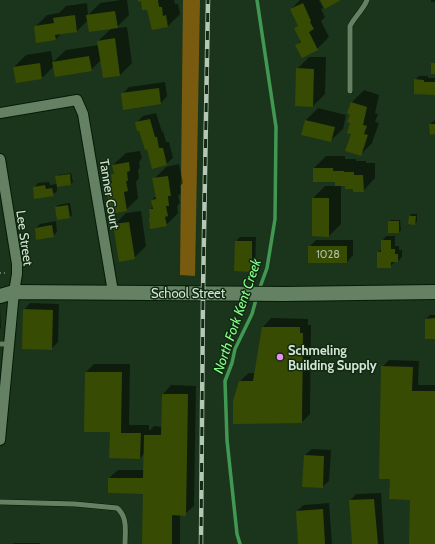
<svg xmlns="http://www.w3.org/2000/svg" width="435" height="544" viewBox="0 0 435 544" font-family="Cabin,sans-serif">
<rect width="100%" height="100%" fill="#1b351c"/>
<path fill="#795b10" d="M 183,0 L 200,0 L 195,276 L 180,275 Z"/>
<path fill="#0007" d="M 121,0 L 127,0 L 129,15 L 116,28 L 127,27 L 132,63 L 120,75 L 101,60 L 91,70 L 54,66 L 42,78 L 14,67 L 26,55 L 51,51 L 53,62 L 66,50 L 99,45 L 98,41 L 112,28 L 88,20 L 77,31 L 62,33 L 56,39 L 35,27 L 47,15 L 59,13 L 66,6 L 87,3 L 88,15 L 100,3 Z
M 139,0 L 174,0 L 175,4 L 178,4 L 180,14 L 168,26 L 149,18 L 147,8 L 142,0 Z
M 300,0 L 319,0 L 323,8 L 321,9 L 325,17 L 321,21 L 329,37 L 317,49 L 297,45 L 301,40 L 295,28 L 299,25 L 291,9 Z
M 431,0 L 435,0 L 435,2 L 431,2 Z
M 309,57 L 326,57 L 325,94 L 313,106 L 297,69 Z
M 419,76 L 428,76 L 428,78 L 435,78 L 435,94 L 415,80 Z
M 165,82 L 167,96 L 161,103 L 124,108 L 122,94 L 129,87 Z
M 364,90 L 379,95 L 375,113 L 378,114 L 375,122 L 379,123 L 372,143 L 360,155 L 353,134 L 352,102 Z
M 318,108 L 346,115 L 343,129 L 330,141 L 303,134 L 306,120 Z
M 156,113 L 162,132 L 163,131 L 166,142 L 169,142 L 173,158 L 166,164 L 148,148 L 136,123 L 143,116 Z
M 435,120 L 435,133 L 430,124 Z
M 140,151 L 142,158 L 139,162 L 140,168 L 138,170 L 139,178 L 136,182 L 138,198 L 126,210 L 108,194 L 110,191 L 109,184 L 113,180 L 112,175 L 115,172 L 113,165 L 126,153 Z
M 326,156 L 345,156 L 345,159 L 356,159 L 356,161 L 366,161 L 366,163 L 375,163 L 375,178 L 363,191 L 346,185 L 341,185 L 341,224 L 329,236 L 313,198 L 325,186 L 336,186 L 336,181 L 314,168 Z
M 179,164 L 183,183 L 180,186 L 181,193 L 178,196 L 180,203 L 177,206 L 178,213 L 166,225 L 150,218 L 151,217 L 150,210 L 153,206 L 152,200 L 156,196 L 154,179 L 166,167 Z
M 71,173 L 73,182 L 71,184 L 57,186 L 57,191 L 53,195 L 34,188 L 38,183 L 49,182 L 50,185 L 57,184 L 56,177 L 58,175 Z
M 70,203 L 72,215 L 70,217 L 56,207 L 58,205 Z
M 141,211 L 146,246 L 134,258 L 114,225 L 126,213 Z
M 411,214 L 417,214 L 417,222 L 415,223 L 410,216 Z
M 391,220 L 400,220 L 401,230 L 399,232 L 389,222 Z
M 56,221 L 57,232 L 53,236 L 36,228 L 40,224 Z
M 386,236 L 395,236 L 395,246 L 399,246 L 399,250 L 402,250 L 402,257 L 398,261 L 395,261 L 390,267 L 378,253 L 382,248 L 382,241 Z
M 240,237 L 256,237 L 255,266 L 251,271 L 236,241 Z
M 316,240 L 353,240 L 353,255 L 347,262 L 309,247 Z
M 30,303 L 59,304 L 58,342 L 51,349 L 24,310 Z
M 0,305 L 1,328 L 0,329 Z
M 430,315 L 435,315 L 435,338 L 426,319 Z
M 271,318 L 308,319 L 308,325 L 311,325 L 310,414 L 302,422 L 240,381 L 249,373 L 255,373 L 263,327 Z
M 389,360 L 419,361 L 418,385 L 435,385 L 435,544 L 410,544 L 411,499 L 391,478 L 382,367 Z
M 94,364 L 130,364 L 129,425 L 149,425 L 149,431 L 154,426 L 162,427 L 163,394 L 171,385 L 196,386 L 194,506 L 185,514 L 180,514 L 180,544 L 143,544 L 144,493 L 109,478 L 118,470 L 144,470 L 145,453 L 140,458 L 111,431 L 86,372 Z
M 312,449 L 331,450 L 329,481 L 322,487 L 305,455 Z
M 381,493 L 384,544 L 353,544 L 350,501 L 356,494 Z
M 329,503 L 332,544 L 299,544 L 297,511 L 304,505 Z
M 14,543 L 40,543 L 40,544 L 12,544 Z"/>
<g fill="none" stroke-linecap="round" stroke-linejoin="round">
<path stroke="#419852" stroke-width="3.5" d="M 257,0 L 276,127 L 275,219 L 267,268 L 259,290
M 240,544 L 237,534 L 227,440 L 225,381 L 232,363 L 235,349 L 252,314 L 257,296"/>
</g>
<path fill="#384b02" d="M 138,0 L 158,0 L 159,7 L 162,7 L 163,16 L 166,15 L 168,27 L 152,30 L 147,10 L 142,10 L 141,1 L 138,2 Z
M 320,0 L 341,0 L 325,9 Z
M 303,3 L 311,21 L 310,22 L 314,29 L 309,32 L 318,50 L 302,58 L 295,45 L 301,42 L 294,28 L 298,26 L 290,9 Z
M 115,11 L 118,28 L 89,32 L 86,15 Z
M 75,15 L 77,32 L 55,35 L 56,40 L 36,43 L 34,26 L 54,23 L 53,18 Z
M 115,38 L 120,76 L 103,78 L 97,41 Z
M 89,56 L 92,71 L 55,77 L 52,62 Z
M 40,63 L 42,79 L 16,83 L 13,67 Z
M 431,63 L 435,63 L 435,74 L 431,74 Z
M 296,68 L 314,69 L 313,107 L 295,106 Z
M 414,79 L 424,80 L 424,82 L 435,82 L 435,95 L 414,94 Z
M 159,88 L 161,104 L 123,110 L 121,93 Z
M 351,102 L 367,107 L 363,125 L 367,126 L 364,134 L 368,135 L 361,156 L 345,151 L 351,134 L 347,133 L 350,123 L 347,122 L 350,115 L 347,113 Z
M 150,119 L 155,137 L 157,137 L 159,148 L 163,148 L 167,165 L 152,169 L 147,149 L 145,150 L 139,131 L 137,131 L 135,122 Z
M 305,120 L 335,127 L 331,142 L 301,135 Z
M 429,124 L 435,124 L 435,134 L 430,135 Z
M 129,162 L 130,171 L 127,172 L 128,181 L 126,181 L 128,191 L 124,192 L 127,211 L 110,214 L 107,193 L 110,193 L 108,183 L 112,183 L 111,174 L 114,174 L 112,165 Z
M 313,168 L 333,168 L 333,171 L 344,171 L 344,172 L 354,172 L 354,175 L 363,175 L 364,192 L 353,192 L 353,189 L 345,189 L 345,186 L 335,186 L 335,182 L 313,182 Z
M 70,174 L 71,185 L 57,187 L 55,176 Z
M 168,176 L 171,196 L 168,196 L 169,206 L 166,206 L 168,216 L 165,217 L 167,226 L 150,229 L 149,218 L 150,218 L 149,209 L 153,209 L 151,200 L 156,199 L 152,178 Z
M 45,185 L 46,189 L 52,188 L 54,196 L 34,199 L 33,187 Z
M 312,198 L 329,198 L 329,237 L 312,236 Z
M 68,205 L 70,218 L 57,220 L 55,207 Z
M 409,216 L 416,216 L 415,225 L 408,224 Z
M 388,221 L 399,221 L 399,233 L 388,233 Z
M 129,222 L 135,259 L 119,262 L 113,224 Z
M 52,225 L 54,237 L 36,240 L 35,228 Z
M 381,240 L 391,240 L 391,249 L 395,249 L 395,254 L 398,254 L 398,262 L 391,262 L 391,268 L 377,268 L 377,252 L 381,252 Z
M 235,241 L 252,241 L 252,272 L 234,271 Z
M 308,246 L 347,246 L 347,263 L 308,263 Z
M 23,309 L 53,310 L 52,350 L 22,349 Z
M 435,318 L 435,339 L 425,339 L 425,319 Z
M 262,327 L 300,327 L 300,333 L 303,333 L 302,423 L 233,424 L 233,401 L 239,381 L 253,381 Z
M 381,366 L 413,367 L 412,391 L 435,391 L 435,544 L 409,544 L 410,500 L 389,499 L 390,479 L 379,479 Z
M 85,372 L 122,372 L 121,433 L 141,433 L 140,459 L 109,458 L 110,432 L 84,432 Z
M 162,394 L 188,394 L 186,516 L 172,515 L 172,544 L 142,544 L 143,494 L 108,493 L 108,478 L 143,478 L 144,435 L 161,435 Z
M 304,455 L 324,456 L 323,488 L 302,487 Z
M 374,499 L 378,544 L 352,544 L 349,500 Z
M 323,509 L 325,544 L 298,544 L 296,511 Z"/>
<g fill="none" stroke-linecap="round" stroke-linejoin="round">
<g stroke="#031c05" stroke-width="6">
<path id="lane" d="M 350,91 L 350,26 C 355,16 364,9 367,0
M 0,344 L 8,344
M 0,502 L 75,504 L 117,508 C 128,517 125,531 125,544"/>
</g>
<g stroke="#031c05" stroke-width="12">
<path id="street" d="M 0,113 L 77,100 L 83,114 L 113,292
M 0,159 L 17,264 L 17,274 L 14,292 L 0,440"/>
</g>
<g stroke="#031c05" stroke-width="16">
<path id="secondary" d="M 0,296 L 14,292 L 283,294 L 435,292"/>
</g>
<path stroke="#657b66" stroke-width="2" stroke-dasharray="1 3" stroke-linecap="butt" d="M 0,273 L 7,273"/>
<use href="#lane" stroke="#658164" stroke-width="5"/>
<use href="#street" stroke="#658164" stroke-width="10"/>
<use href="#secondary" stroke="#658164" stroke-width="14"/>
<g stroke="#b5c7b6" stroke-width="4.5">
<path id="rail" d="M 201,544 L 203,293 L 208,0"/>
</g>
<use href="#rail" stroke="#112a12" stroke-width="3" stroke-dasharray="9" stroke-linecap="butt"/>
</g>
<circle fill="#ef8bf7" stroke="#112a12" stroke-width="1.5" cx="280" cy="357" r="4"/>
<g text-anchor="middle" stroke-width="3" stroke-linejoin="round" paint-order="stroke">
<g font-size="11" fill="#aebea0">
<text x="328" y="258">1028</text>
</g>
<g font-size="13" fill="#d5e5d5" stroke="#112a12">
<text transform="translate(110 194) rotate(81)" y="5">Tanner Court</text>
<text transform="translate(25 238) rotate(82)" y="5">Lee Street</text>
<text x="188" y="298">School Street</text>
</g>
<g font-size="13" font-weight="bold" fill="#d5e5d5" stroke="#112a12" text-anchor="start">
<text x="288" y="355">Schmeling<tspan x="288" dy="15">Building Supply</tspan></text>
</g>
<g font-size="14" font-style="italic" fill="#88ff8c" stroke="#112a12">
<text transform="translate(237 316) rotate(-71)" y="5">North Fork Kent Creek</text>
</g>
</g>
</svg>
